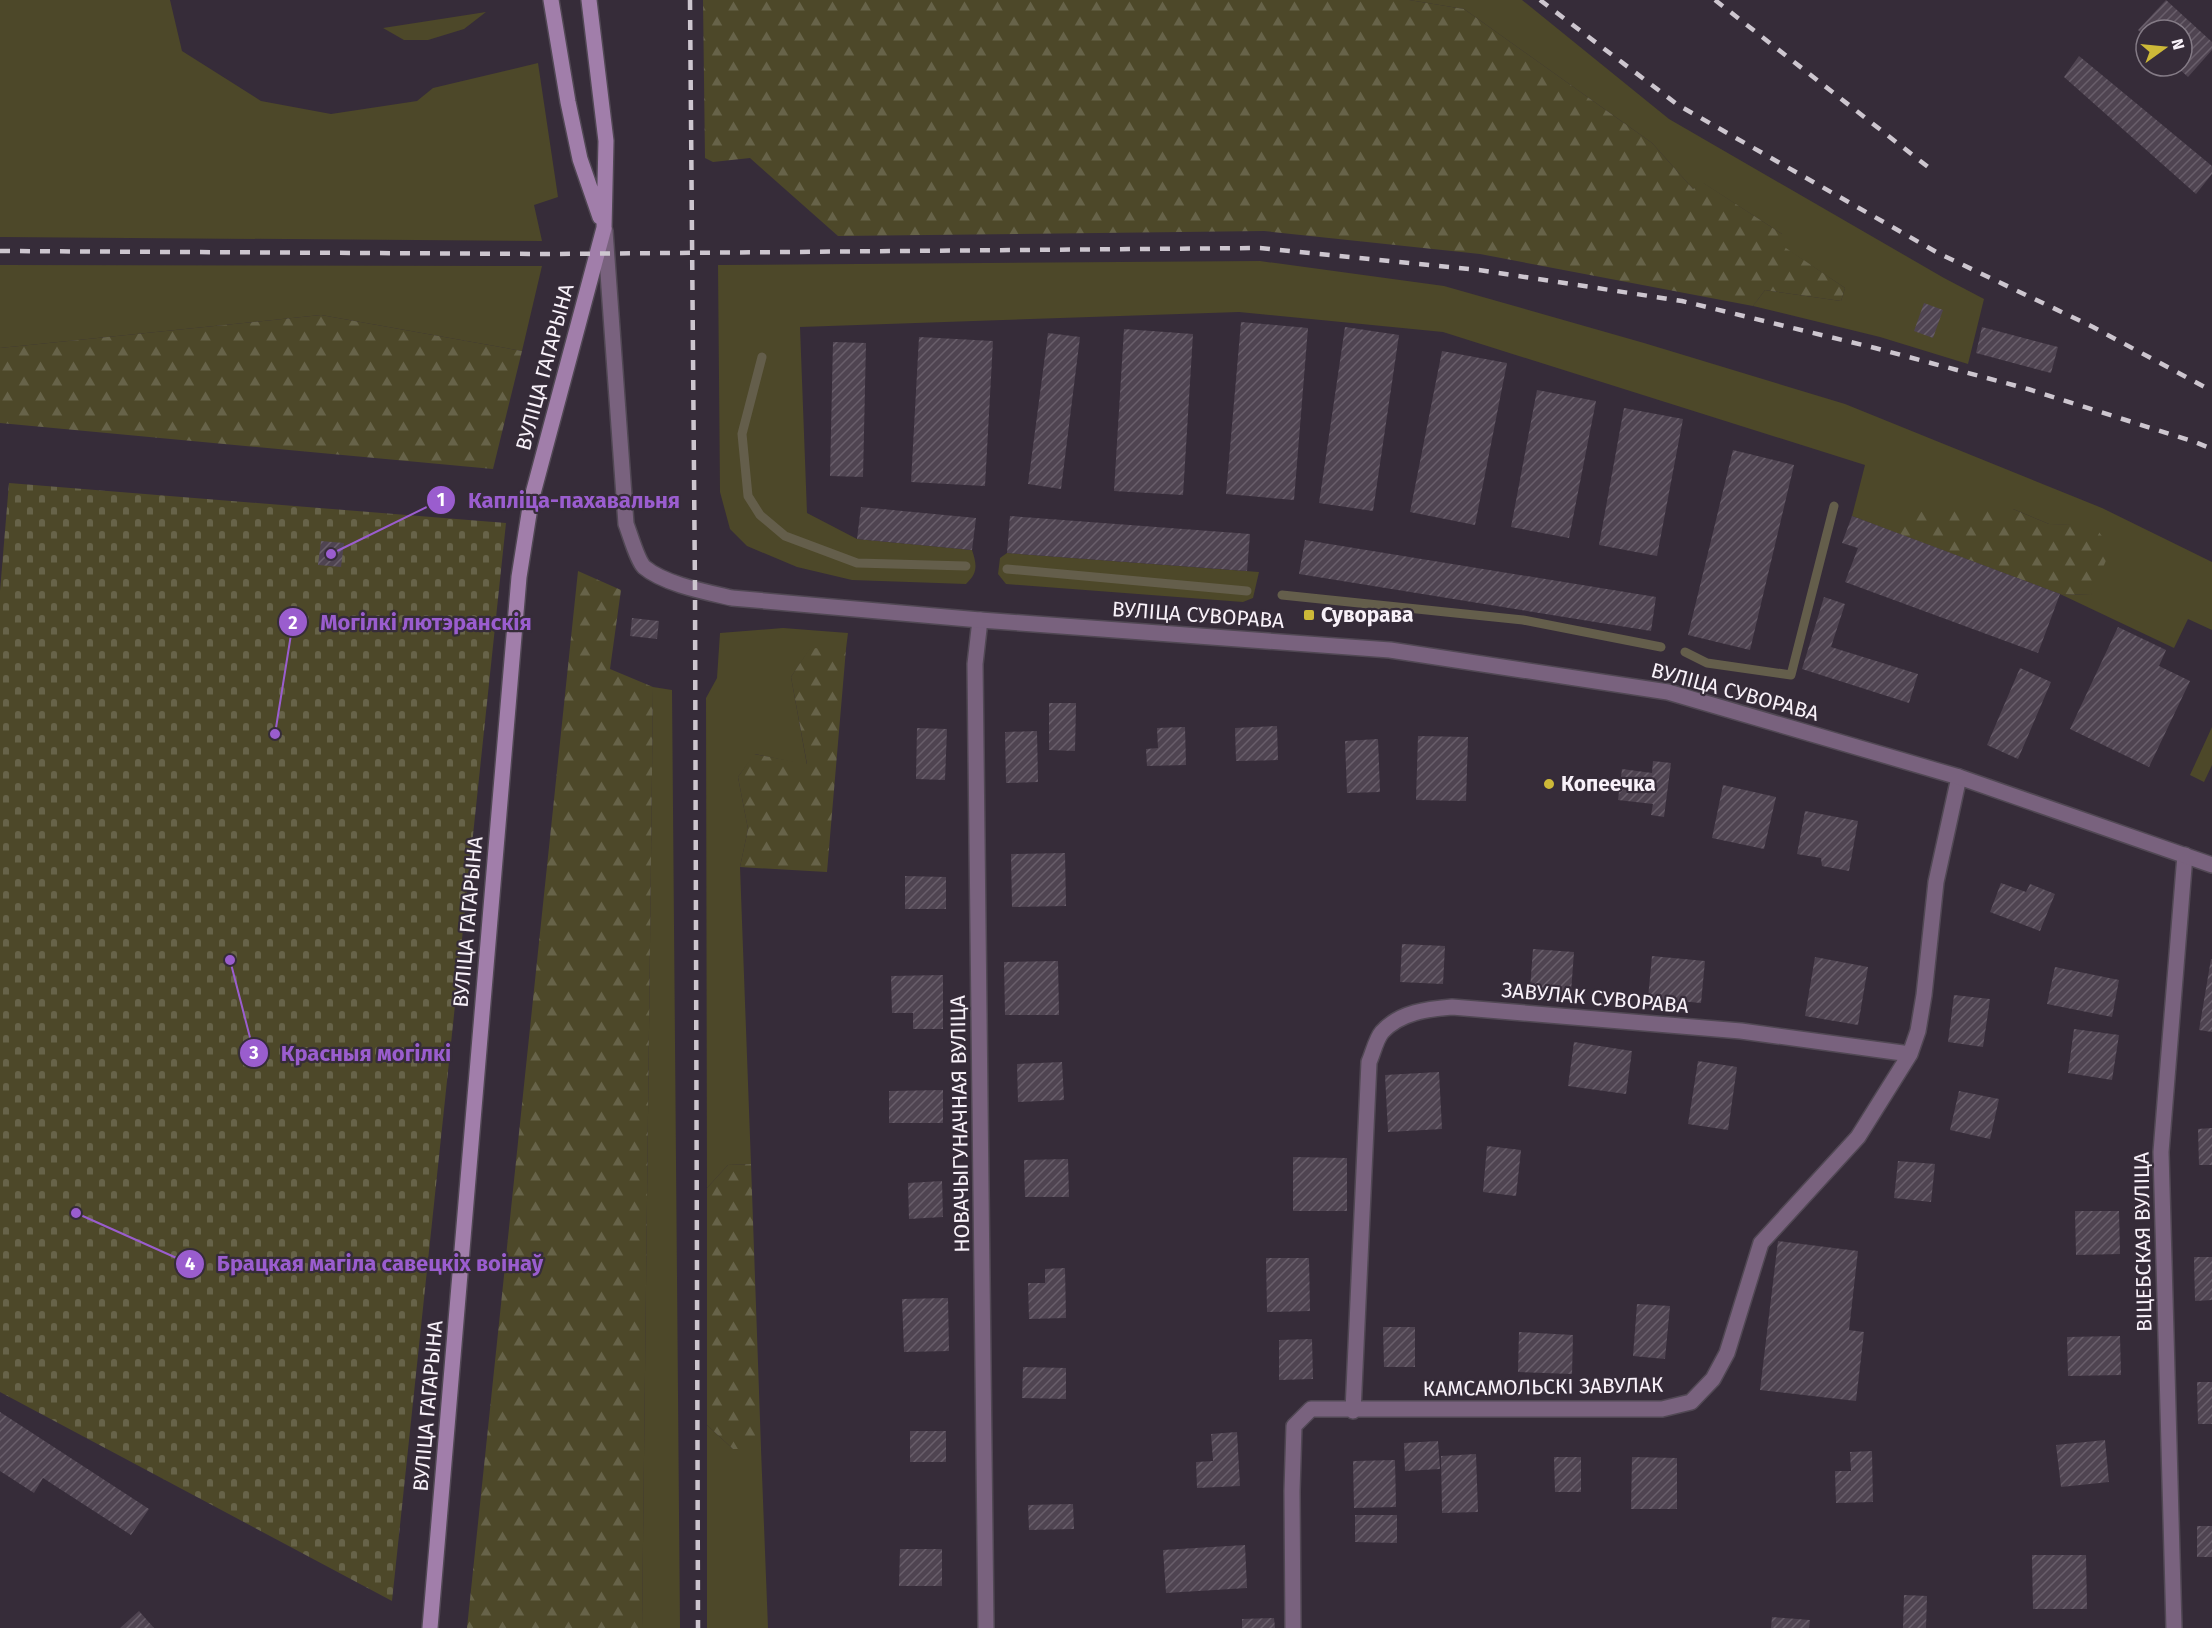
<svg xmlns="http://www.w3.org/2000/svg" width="2212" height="1628" viewBox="0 0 2212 1628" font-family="'Fira Sans',sans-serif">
<defs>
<pattern id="forest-firs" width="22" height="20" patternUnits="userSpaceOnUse" patternTransform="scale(1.5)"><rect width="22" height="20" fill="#4d4829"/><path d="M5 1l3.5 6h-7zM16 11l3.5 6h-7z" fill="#676349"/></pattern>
<pattern id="cemetery-stones" width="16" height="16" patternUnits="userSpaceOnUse" patternTransform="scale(1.5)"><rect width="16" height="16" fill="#4d4829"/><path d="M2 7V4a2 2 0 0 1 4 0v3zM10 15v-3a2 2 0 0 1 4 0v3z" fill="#676349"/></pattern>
<pattern id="building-hatch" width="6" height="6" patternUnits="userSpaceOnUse" patternTransform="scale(1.5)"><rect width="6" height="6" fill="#4f4451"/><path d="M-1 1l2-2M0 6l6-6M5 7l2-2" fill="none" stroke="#695f6b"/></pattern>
</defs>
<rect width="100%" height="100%" fill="#362c39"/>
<path fill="#4d4829" d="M 0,0 L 170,0 L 182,51 L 261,101 L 331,114 L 417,101 L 433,88 L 538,63 L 558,197 L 534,205 L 542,241 L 0,237 Z
M 1409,0 L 1522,0 L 1669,119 L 1944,278 L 1984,299 L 1968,364 L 1880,337 L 1753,306 L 1765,290 L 1841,301 L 1845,288 L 1782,246 L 1782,234 L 1703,183 L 1693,189 L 1652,143 L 1464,9 Z
M 486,12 L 464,29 L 428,40 L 404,40 L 383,28 Z
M 1260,261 L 1444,286 L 1644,343 L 1845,404 L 2102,508 L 2212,562 L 2212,630 L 2188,619 L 2174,648 L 2060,594 L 2091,595 L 2094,526 L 2049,524 L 2013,509 L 1894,532 L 1852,516 L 1865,465 L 1443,332 L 1239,312 L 800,327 L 807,513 L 857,539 L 972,550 C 977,565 978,573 966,584 L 852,580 L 797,567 L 747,546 L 730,529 L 720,492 L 718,265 Z
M 0,265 L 542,266 L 522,351 L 321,315 L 0,348 Z
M 1007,553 L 1259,572 L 1253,598 L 1243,602 L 1006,584 L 998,574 L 1000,558 Z
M 783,628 L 848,633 L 846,649 L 810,649 L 791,677 L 807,765 L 755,754 L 738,777 L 748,829 L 740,867 L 751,1164 L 728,1165 L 707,1188 L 706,698 L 717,678 L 720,633 Z
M 653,687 L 672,690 L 680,1628 L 642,1628 Z
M 2212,727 L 2212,765 L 2204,782 L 2190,775 Z
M 707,1425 L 733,1449 L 761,1449 L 768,1628 L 707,1628 Z"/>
<path fill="url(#forest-firs)" d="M 703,0 L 1409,0 L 1464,9 L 1652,143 L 1693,189 L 1702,182 L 1782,234 L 1783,246 L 1845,288 L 1841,301 L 1765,290 L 1753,306 L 1480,254 L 1264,231 L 838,236 L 750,158 L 713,162 L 705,158 Z
M 321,315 L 522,351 L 493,469 L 0,423 L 0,348 Z
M 1952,506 L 2013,509 L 2049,524 L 2094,525 L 2111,549 L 2091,595 L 2060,594 L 1894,532 L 1900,516 Z
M 578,571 L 621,590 L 610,669 L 653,687 L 642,1628 L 467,1628 Z
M 810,648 L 846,649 L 827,872 L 740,867 L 748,829 L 738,777 L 754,754 L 807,764 L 791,677 Z
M 751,1164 L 761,1449 L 733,1449 L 707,1425 L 707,1188 L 728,1165 Z"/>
<path fill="url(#cemetery-stones)" d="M 9,483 L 506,523 L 392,1601 L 0,1392 L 0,591 Z"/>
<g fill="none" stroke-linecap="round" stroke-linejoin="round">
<path stroke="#645e4b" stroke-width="9" d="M 762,357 L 742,434 L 748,496 L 760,515 L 785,536 L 857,563 L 966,566
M 1007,569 L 1247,591
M 1282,595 L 1523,620 L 1661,647
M 1685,652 L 1707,663 L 1791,675 L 1834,506"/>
</g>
<path fill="url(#building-hatch)" d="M 2166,0 L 2212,42 L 2212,50 L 2188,77 L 2176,66 L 2182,66 L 2182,30 L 2146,30 L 2146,37 L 2138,30 Z
M 2079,56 L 2212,166 L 2212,174 L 2196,194 L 2064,77 Z
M 1924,303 L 1943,310 L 1933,338 L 1914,331 Z
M 1241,322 L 1308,328 L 1294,500 L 1226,494 Z
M 1345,327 L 1399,335 L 1373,511 L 1319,503 Z
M 1982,327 L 2058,347 L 2051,373 L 1976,353 Z
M 1124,329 L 1193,334 L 1183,495 L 1114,491 Z
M 1048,333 L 1080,337 L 1061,489 L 1028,484 Z
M 919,337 L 993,341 L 985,486 L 911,482 Z
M 833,342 L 866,343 L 863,477 L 830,476 Z
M 1442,351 L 1507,363 L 1475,525 L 1410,512 Z
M 1537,390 L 1596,401 L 1569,538 L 1511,527 Z
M 1624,408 L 1683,419 L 1657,556 L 1599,545 Z
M 1733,450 L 1794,465 L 1750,650 L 1688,635 Z
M 861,507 L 976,518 L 972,550 L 857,539 Z
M 1010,516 L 1250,534 L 1247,571 L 1007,553 Z
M 1852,516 L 2060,594 L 2038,653 L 1845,582 L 1858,548 L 1842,543 Z
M 1305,540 L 1656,597 L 1651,631 L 1299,574 Z
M 321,541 L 344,543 L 341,567 L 318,565 Z
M 1824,597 L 1845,604 L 1831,647 L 1918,674 L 1909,703 L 1802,669 Z
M 632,618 L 659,621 L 657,639 L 630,636 Z
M 2118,627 L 2166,650 L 2159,666 L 2190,681 L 2149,767 L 2070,729 Z
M 2020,668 L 2051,682 L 2018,759 L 1987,745 Z
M 1049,703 L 1076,703 L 1075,751 L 1049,750 Z
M 1277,726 L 1278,760 L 1236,761 L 1235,728 Z
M 1185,727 L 1186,765 L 1147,766 L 1146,749 L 1158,748 L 1157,728 Z
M 917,728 L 947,729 L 945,780 L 916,779 Z
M 1037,731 L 1038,782 L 1006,783 L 1005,732 Z
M 1418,736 L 1468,737 L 1466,801 L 1416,800 Z
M 1378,739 L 1380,792 L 1347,793 L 1345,741 Z
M 1653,761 L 1671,763 L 1664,817 L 1651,815 L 1653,804 L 1618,800 L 1622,769 L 1652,773 Z
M 1723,785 L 1776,797 L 1764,849 L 1712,838 Z
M 1805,811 L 1858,821 L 1849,871 L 1822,866 L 1821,858 L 1797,854 Z
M 1065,853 L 1066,906 L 1012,907 L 1011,854 Z
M 905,876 L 946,877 L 946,909 L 905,909 Z
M 2001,883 L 2026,892 L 2030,884 L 2055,894 L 2040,931 L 1990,912 Z
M 1402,944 L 1445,946 L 1443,984 L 1400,982 Z
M 1533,949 L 1574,952 L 1571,992 L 1530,989 Z
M 1652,956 L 1705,961 L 1701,1003 L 1648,998 Z
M 1815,957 L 1868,967 L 1858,1025 L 1805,1016 Z
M 2211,959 L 2212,959 L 2212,1032 L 2199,1030 Z
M 1058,961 L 1059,1015 L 1005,1015 L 1004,962 Z
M 2055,967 L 2119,980 L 2112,1017 L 2047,1004 Z
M 943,975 L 943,1029 L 913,1029 L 913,1013 L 892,1013 L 891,976 Z
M 1954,995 L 1990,999 L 1983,1047 L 1948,1042 Z
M 2074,1029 L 2119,1035 L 2112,1080 L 2068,1073 Z
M 1574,1042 L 1632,1051 L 1626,1094 L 1568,1086 Z
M 1698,1061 L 1737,1067 L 1728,1130 L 1688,1124 Z
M 1062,1062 L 1064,1100 L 1018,1102 L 1017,1064 Z
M 1439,1072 L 1442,1129 L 1388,1132 L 1385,1075 Z
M 943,1090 L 943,1123 L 889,1123 L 889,1091 Z
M 1959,1091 L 1999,1099 L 1990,1139 L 1950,1130 Z
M 2212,1128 L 2212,1165 L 2199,1165 L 2198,1129 Z
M 1487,1146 L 1521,1150 L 1516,1196 L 1483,1192 Z
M 1293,1157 L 1347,1158 L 1347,1211 L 1293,1211 Z
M 1068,1159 L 1069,1197 L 1025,1197 L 1024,1160 Z
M 1898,1161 L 1935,1164 L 1931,1202 L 1894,1198 Z
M 942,1181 L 943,1217 L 909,1219 L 908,1183 Z
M 2075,1211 L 2119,1211 L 2120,1254 L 2076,1255 Z
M 1778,1241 L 1858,1251 L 1849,1330 L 1864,1332 L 1856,1401 L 1760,1390 Z
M 2194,1257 L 2212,1257 L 2212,1300 L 2195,1301 Z
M 1266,1258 L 1309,1258 L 1310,1311 L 1267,1312 Z
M 1065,1268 L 1066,1318 L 1029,1319 L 1028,1283 L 1045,1283 L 1045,1269 Z
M 948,1298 L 949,1351 L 904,1352 L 902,1299 Z
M 1637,1304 L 1670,1306 L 1665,1359 L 1633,1356 Z
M 1383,1327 L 1415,1327 L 1415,1367 L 1384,1367 Z
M 1519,1332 L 1573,1335 L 1572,1374 L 1518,1372 Z
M 2120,1336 L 2121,1375 L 2068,1376 L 2067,1337 Z
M 1312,1339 L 1313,1379 L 1279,1380 L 1279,1340 Z
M 1023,1367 L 1066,1368 L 1066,1399 L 1022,1398 Z
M 2197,1382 L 2212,1382 L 2212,1424 L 2198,1424 Z
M 0,1412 L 149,1509 L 131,1535 L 43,1478 L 34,1493 L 0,1471 Z
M 910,1431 L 946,1431 L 946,1462 L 910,1462 Z
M 1237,1432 L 1240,1486 L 1197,1488 L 1196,1462 L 1213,1461 L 1211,1434 Z
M 2105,1440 L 2109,1482 L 2061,1487 L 2056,1445 Z
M 1438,1441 L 1440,1469 L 1405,1471 L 1404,1443 Z
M 1872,1451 L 1873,1502 L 1836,1503 L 1835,1471 L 1851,1471 L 1850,1452 Z
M 1476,1454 L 1478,1512 L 1442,1513 L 1441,1456 Z
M 1554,1457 L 1581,1457 L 1581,1492 L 1555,1492 Z
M 1632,1457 L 1677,1458 L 1677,1509 L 1631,1509 Z
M 1395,1460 L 1396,1507 L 1354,1508 L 1353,1461 Z
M 1073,1504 L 1074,1529 L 1029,1530 L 1028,1505 Z
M 1355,1515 L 1397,1515 L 1397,1543 L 1355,1542 Z
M 2197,1526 L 2212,1526 L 2212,1557 L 2197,1557 Z
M 1245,1545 L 1247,1588 L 1166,1593 L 1163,1550 Z
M 900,1549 L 942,1549 L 942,1586 L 899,1586 Z
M 2032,1555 L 2086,1555 L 2087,1609 L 2033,1609 Z
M 1904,1595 L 1927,1596 L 1926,1628 L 1903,1628 Z
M 139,1611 L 154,1628 L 120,1628 Z
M 1772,1617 L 1810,1620 L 1809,1628 L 1771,1628 Z
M 1274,1618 L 1275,1628 L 1242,1628 L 1242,1619 Z"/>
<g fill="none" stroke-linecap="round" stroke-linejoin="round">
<g stroke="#514854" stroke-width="18">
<path id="minor" d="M 980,620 L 975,664 L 986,1628
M 1353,1411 L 1369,1062 C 1373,1053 1376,1039 1382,1032 C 1400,1012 1428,1009 1452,1007 L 1741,1031 L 1910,1054
M 1293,1628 L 1292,1491 L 1294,1426 L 1311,1409 L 1662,1409 L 1691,1402 L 1713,1379 L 1727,1353 L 1761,1243 L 1858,1137 L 1910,1054 L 1918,1031 L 1924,995 L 1936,882 L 1959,777
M 2174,1628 L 2161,1152 L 2185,855"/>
</g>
<g stroke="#514854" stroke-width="18">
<path id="tertiary" d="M 605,231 L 626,524 C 630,534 637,560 644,567 C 664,584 706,592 732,598 L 980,620 L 1390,650 L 1668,692 L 1959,777 L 2212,865"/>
</g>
<g stroke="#514854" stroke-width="18">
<path id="secondary" d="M 551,0 L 568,102 L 580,159 L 600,217
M 430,1628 L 519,577 L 531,501 L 604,228 L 606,141 L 589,0"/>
</g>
<use href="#minor" stroke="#79627e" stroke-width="15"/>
<use href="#tertiary" stroke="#79627e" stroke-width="15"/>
<use href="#secondary" stroke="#a17eaa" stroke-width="15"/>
<path stroke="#cdc6cf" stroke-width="4.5" stroke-dasharray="10 10" stroke-linecap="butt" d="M 690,0 L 695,590 L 698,1628
M 1540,0 L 1678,105 L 1938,253 L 2093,327 L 2212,391
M 1715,0 L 1928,167
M 0,251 L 548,254 L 1260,248 L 1479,270 L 1682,301 L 1875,348 L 2028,389 L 2195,442 L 2212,449"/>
</g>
<g fill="#cdb938" stroke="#362c39" stroke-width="2">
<rect x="1303" y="609" width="12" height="12" rx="3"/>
<circle cx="1549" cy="784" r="6"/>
</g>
<g text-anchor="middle" stroke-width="4.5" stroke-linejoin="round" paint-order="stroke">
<g font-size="21" fill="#f8f1f9" stroke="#362c39">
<text transform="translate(545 367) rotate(-75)" y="7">ВУЛІЦА ГАГАРЫНА</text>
<text transform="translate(1198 615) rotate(4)" y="7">ВУЛІЦА СУВОРАВА</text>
<text transform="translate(1735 692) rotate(15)" y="7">ВУЛІЦА СУВОРАВА</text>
<text transform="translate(468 922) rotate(-85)" y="7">ВУЛІЦА ГАГАРЫНА</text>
<text transform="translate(1595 998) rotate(5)" y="7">ЗАВУЛАК СУВОРАВА</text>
<text transform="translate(960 1124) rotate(-91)" y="7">НОВАЧЫГУНАЧНАЯ ВУЛІЦА</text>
<text transform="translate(2143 1242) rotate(-91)" y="7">ВІЦЕБСКАЯ ВУЛІЦА</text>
<text transform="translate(1543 1387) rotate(-1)" y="7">КАМСАМОЛЬСКІ ЗАВУЛАК</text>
<text transform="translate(428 1406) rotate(-85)" y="7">ВУЛІЦА ГАГАРЫНА</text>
</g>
<g font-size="21" font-weight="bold" fill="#f8f1f9" stroke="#362c39" text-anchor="start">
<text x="1321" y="622">Суворава</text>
<text x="1561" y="791">Копеечка</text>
</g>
</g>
<path fill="none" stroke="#9a5dce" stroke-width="2" d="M331 554L441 500M275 734L293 622M230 960L254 1053M76 1213L190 1264"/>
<g fill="#9a5dce" stroke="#362c39" stroke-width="2">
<circle cx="331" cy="554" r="6"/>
<circle cx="275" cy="734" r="6"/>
<circle cx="230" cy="960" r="6"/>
<circle cx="76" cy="1213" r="6"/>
<circle cx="441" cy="500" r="15"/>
<circle cx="293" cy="622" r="15"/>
<circle cx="254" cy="1053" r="15"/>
<circle cx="190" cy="1264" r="15"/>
</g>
<g font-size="18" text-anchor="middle" font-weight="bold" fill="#fff">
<text x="441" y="506">1</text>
<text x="293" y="629">2</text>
<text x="254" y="1059">3</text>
<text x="190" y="1270">4</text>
</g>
<g font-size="22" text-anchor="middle" font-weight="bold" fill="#9a5dce" stroke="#362c39" stroke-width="4.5" stroke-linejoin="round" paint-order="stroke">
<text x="574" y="508">Капліца-пахавальня</text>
<text x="426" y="630">Могілкі лютэранскія</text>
<text x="366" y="1061">Красныя могілкі</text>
<text x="380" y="1271">Брацкая магіла савецкіх воінаў</text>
</g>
<g transform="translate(2164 48) rotate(75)"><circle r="28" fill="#362c39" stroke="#847b86" stroke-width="1.5"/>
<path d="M0-4.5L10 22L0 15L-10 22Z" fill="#cdb938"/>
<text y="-9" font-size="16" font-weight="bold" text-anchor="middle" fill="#f8f1f9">N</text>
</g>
</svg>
